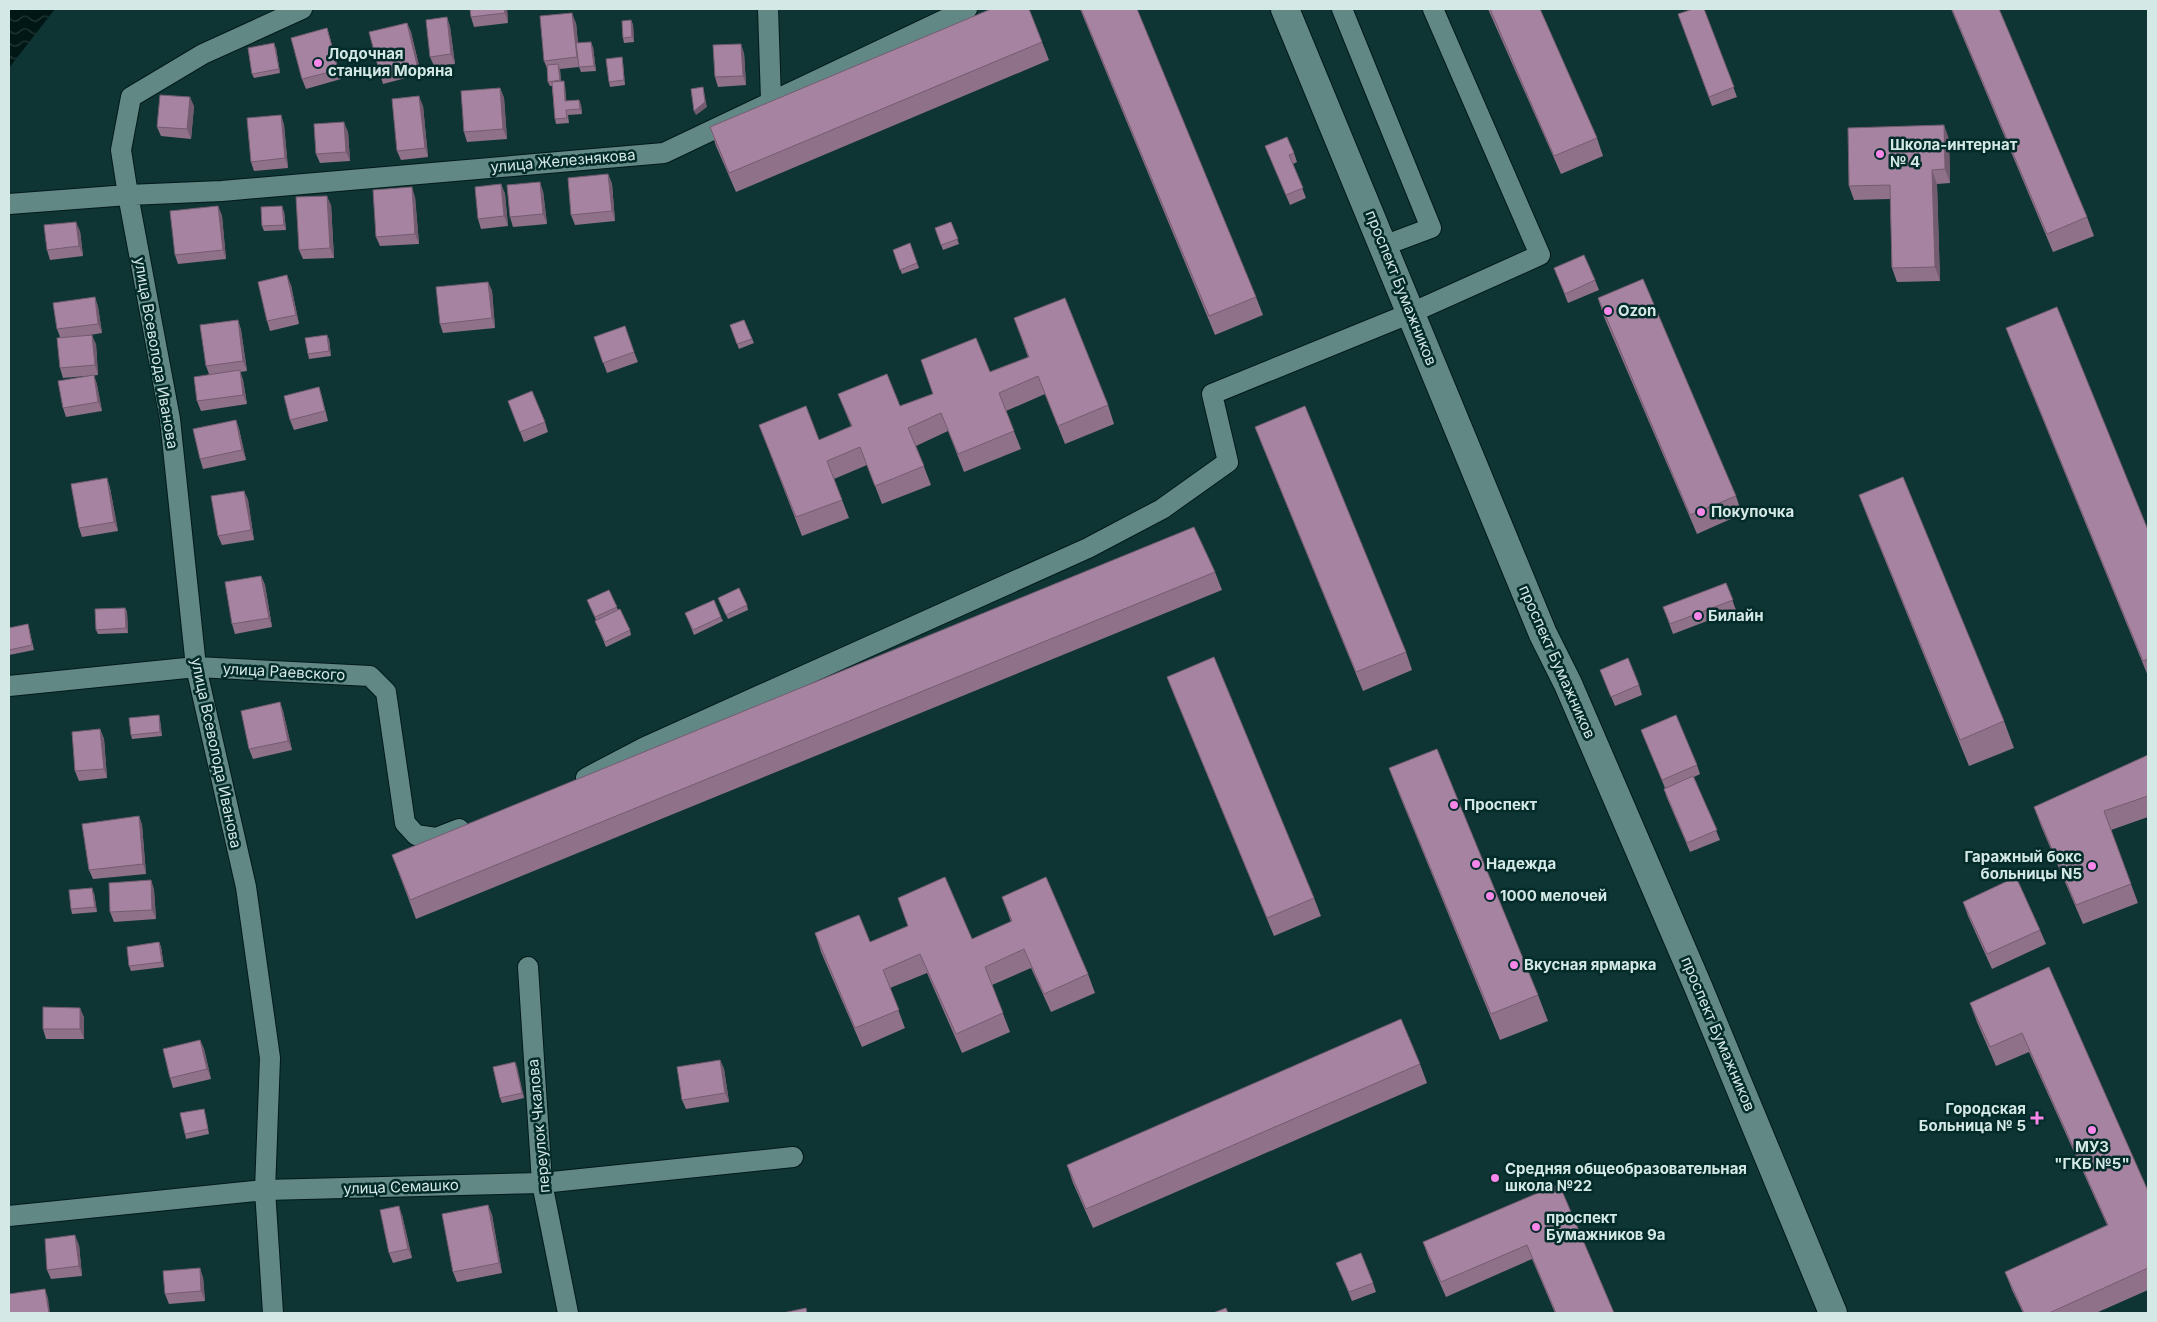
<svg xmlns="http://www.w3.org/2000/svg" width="2157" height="1322" viewBox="0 0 2157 1322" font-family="Inter,sans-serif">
<defs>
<pattern id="water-waves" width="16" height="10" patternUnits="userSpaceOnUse" patternTransform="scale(1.25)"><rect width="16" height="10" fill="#001716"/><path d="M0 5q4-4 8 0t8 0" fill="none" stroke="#243938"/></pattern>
</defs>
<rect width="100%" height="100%" fill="#0e3533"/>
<path fill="url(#water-waves)" d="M 9,9 L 55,9 L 9,68 Z"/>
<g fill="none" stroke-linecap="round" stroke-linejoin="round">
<g stroke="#001b1a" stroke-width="22">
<path id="street" d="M 768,9 L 771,100
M 1342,9 L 1431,228 L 1383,246
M 9,204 L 128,195 L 121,150 L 131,97 L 203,54 L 302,9
M 9,686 L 196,667 L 370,676 L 386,692 L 405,823 L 416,835 L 436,838 L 459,829
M 586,778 L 645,747 L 1088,548 L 1162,509 L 1228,462 L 1212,394 L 1411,313 L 1540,255 L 1433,9
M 528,967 L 542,1183 L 568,1313
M 9,1216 L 265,1190 L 542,1183 L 793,1157
M 273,1313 L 265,1190 L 270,1058 L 246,887 L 196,667 L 170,419 L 128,195 L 222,191 L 664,153 L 967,9"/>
</g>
<g stroke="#001b1a" stroke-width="30">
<path id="secondary" d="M 1285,9 L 1543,634 L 1568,684 L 1697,984 L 1833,1313"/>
</g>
<use href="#street" stroke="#628885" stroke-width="20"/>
<use href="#secondary" stroke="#628885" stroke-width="28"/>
</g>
<path fill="#8f718a" d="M 470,9 L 507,9 L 508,23 L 474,27 L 471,17 Z
M 1080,9 L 1137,9 L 1256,297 L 1263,315 L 1215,335 Z
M 1488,9 L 1540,9 L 1597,138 L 1603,156 L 1561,174 Z
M 1704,9 L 1737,97 L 1712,106 L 1678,14 Z
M 1951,9 L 1999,9 L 2087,217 L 2094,236 L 2053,252 Z
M 447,17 L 450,27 L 455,64 L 434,66 L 430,57 Z
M 631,20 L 633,25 L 634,42 L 624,43 L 623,38 Z
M 407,23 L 411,32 L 421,74 L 383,84 L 380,74 Z
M 576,23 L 578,43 L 593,47 L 596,71 L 581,72 L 579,67 L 560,69 L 561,81 L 565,86 L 566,101 L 579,100 L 581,105 L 582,114 L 568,115 L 569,123 L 556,124 L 555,119 L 552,86 L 550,86 L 548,82 L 547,68 L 544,61 Z
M 327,28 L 330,38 L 341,79 L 306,89 L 302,79 Z
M 1042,42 L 1049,60 L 736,192 L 716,146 L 710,127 Z
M 276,48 L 280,73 L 254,78 L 252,74 Z
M 744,53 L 746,85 L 718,87 L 715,77 Z
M 622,57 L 623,62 L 625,85 L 610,87 L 609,82 Z
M 500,88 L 504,98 L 507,139 L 467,142 L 464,132 Z
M 194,106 L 191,139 L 161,136 L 157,127 Z
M 423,106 L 428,157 L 401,160 L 397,151 Z
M 281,115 L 284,125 L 288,168 L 254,171 L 251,162 Z
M 348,132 L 350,161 L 320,163 L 316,154 Z
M 1949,139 L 1950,183 L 1937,184 L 1940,281 L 1897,282 L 1892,268 L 1890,199 L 1854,200 L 1849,186 Z
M 1265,146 L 1294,153 L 1297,162 L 1293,164 L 1306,198 L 1290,205 Z
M 608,174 L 612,184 L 615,221 L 575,225 L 571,215 Z
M 501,184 L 505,194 L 508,226 L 481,229 L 478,219 Z
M 543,191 L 547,224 L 513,227 L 510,217 Z
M 415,197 L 419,244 L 380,246 L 376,237 Z
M 331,205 L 334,258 L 303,259 L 299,250 Z
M 218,206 L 222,216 L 226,259 L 178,264 L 175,255 Z
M 284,211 L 286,230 L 264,231 L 262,226 Z
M 951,222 L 959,244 L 943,250 L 935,228 Z
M 80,231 L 83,256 L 50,260 L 47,250 Z
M 910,243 L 919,268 L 902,274 L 893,250 Z
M 1554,268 L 1595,280 L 1599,290 L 1568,303 Z
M 488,282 L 492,291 L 495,328 L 443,333 L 440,324 Z
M 291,285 L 299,324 L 270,331 L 267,321 Z
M 95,297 L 98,307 L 102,333 L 84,336 L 96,344 L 98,375 L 63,378 L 60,368 L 60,337 L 57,329 Z
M 1598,298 L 1736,496 L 1742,514 L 1697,534 L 1604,317 Z
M 1014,318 L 1108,405 L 1114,424 L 1065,444 L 1045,394 L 1006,411 L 1021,449 L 964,472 L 948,431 L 916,446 L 931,485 L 882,504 L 867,465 L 834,479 L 849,518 L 802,536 L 759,425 L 819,440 L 851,426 L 838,394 L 900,406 L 1028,357 Z
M 238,320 L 241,330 L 247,371 L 240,372 L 243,380 L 247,404 L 201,411 L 197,401 L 209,374 L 206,366 Z
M 744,320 L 754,343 L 739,349 L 730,325 Z
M 2006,328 L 2148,530 L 2148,676 L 2016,354 Z
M 594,337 L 634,352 L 638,362 L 607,373 Z
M 329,339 L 331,356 L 309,359 L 308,354 Z
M 94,375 L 97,385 L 102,411 L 66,417 L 63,408 Z
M 319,387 L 322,397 L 328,421 L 294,430 L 290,420 Z
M 508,401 L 545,422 L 548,432 L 524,442 Z
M 236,420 L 239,429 L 246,460 L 203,469 L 200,459 Z
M 1255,427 L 1406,652 L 1412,670 L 1363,691 L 1262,445 Z
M 107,478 L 110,488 L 118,531 L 82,537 L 79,528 Z
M 244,491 L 248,500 L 254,540 L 222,545 L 218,536 Z
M 1859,495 L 2004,721 L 2014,748 L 1969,766 L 1869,521 Z
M 1215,572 L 1222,590 L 416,919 L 392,855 Z
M 261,576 L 265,585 L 272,627 L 235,634 L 232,624 Z
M 1726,583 L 1736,610 L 1673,634 L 1663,607 Z
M 609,590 L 618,610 L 630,630 L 631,635 L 606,647 L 597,625 L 595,621 L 596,620 L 589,605 Z
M 718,598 L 747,605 L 748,610 L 728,619 Z
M 125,608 L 127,612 L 128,633 L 98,634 L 96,630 Z
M 685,613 L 721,617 L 723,621 L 694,635 Z
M 28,624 L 34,650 L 9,655 L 9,628 Z
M 1600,670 L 1639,685 L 1642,695 L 1615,706 Z
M 1167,677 L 1314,898 L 1321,916 L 1274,936 L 1174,695 Z
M 280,702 L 283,711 L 292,750 L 253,759 L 249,749 Z
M 159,715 L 160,720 L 162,736 L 132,739 L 131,735 Z
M 100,729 L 104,739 L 107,778 L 79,781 L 75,771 Z
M 1641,730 L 1697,765 L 1700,774 L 1694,777 L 1720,840 L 1690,852 L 1667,798 L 1664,789 L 1665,788 Z
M 2148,755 L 2148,817 L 2111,830 L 2138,903 L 2083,924 L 2041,826 L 2034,807 Z
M 1389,768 L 1538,995 L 1548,1021 L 1500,1040 L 1399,794 Z
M 139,816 L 142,825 L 146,874 L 93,879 L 89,870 Z
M 151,880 L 154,890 L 156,919 L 114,922 L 110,912 Z
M 94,893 L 97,912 L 72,914 L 71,909 Z
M 1002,897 L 1088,974 L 1095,993 L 1051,1012 L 1031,968 L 992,985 L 1010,1032 L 962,1053 L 927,973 L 890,988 L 905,1028 L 862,1047 L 821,952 L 815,933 L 870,942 L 908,926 L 898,898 L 972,939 L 1011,922 Z
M 1963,902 L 2040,930 L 2046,944 L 1992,969 L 1968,916 Z
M 159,942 L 161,947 L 164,967 L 131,971 L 129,966 Z
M 2049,967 L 2148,1191 L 2148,1290 L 2096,1313 L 2023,1313 L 2012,1290 L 2005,1272 L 2107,1225 L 2029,1052 L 1996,1066 L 1977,1022 L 1970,1003 Z
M 84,1017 L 84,1039 L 46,1039 L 43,1029 Z
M 200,1040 L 204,1049 L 211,1079 L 173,1088 L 170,1078 Z
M 720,1060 L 724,1069 L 729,1102 L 686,1109 L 682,1100 Z
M 515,1062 L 524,1098 L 502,1103 L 500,1098 Z
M 1420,1064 L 1427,1083 L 1093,1228 L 1073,1183 L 1067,1165 Z
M 204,1109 L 205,1113 L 209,1134 L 186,1139 L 185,1134 Z
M 1559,1184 L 1614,1313 L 1555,1313 L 1532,1259 L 1446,1297 L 1428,1256 L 1423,1242 Z
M 488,1205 L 492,1215 L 502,1273 L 457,1282 L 453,1272 Z
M 402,1215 L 412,1258 L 393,1263 L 389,1253 Z
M 79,1245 L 82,1276 L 51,1279 L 47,1270 Z
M 1336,1263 L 1373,1283 L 1376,1292 L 1352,1301 Z
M 203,1277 L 205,1301 L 169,1304 L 165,1294 Z"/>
<path fill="#745c70" d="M 504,9 L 507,9 L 508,23 L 505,13 Z
M 572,13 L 576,23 L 580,67 L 577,57 Z
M 447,17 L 450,27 L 455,64 L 451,54 Z
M 631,20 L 633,25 L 634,42 L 632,37 Z
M 407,23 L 411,32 L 421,74 L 417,65 Z
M 327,28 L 330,38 L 341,79 L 338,70 Z
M 591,42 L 593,47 L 596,71 L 594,66 Z
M 274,43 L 276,48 L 280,73 L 279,69 Z
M 741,44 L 744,53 L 746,85 L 743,76 Z
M 558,64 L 560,69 L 561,85 L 560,80 Z
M 564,81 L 565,86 L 567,106 L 565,101 Z
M 703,87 L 707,107 L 696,115 L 694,111 Z
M 500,88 L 504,98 L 507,139 L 503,129 Z
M 419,96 L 423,106 L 428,157 L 425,148 Z
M 190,97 L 194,106 L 191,139 L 187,129 Z
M 579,100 L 581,105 L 582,114 L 580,109 Z
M 281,115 L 284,125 L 288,168 L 285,158 Z
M 344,122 L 348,132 L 350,161 L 346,152 Z
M 1944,125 L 1949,139 L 1950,183 L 1945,169 Z
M 1932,170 L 1937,184 L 1940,281 L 1935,267 Z
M 608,174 L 612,184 L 615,221 L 612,211 Z
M 540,182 L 543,191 L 547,224 L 543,214 Z
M 501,184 L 505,194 L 508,226 L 504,216 Z
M 412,187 L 415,197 L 419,244 L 415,234 Z
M 327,196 L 331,205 L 334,258 L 330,248 Z
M 218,206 L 222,216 L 226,259 L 223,250 Z
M 282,206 L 284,211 L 286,230 L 284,225 Z
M 76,222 L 80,231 L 83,256 L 79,246 Z
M 287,275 L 291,285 L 299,324 L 296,315 Z
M 488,282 L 492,291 L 495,328 L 492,318 Z
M 95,297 L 98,307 L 102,333 L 98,324 Z
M 238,320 L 241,330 L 247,371 L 243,361 Z
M 92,335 L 96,344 L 98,375 L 95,365 Z
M 327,335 L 329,339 L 331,356 L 329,351 Z
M 240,370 L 243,380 L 247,404 L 243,395 Z
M 94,375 L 97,385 L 102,411 L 98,402 Z
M 236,420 L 239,429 L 246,460 L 242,450 Z
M 107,478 L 110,488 L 118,531 L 114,522 Z
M 244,491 L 248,500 L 254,540 L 251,530 Z
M 261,576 L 265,585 L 272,627 L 269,618 Z
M 125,608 L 127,612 L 128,633 L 126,628 Z
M 280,702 L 283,711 L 292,750 L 288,741 Z
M 159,715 L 160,720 L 162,736 L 160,732 Z
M 100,729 L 104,739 L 107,778 L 104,769 Z
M 139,816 L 142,825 L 146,874 L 143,864 Z
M 151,880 L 154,890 L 156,919 L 152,910 Z
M 92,888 L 94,893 L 97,912 L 95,907 Z
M 159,942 L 161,947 L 164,967 L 162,962 Z
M 80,1008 L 84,1017 L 84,1039 L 80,1029 Z
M 200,1040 L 204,1049 L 211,1079 L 207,1069 Z
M 720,1060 L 724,1069 L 729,1102 L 725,1093 Z
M 515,1062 L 517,1066 L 524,1098 L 522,1093 Z
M 488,1205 L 492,1215 L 502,1273 L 499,1263 Z
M 399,1206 L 402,1215 L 412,1258 L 408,1249 Z
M 75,1235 L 79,1245 L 82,1276 L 79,1266 Z
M 200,1268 L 203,1277 L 205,1301 L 201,1291 Z
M 45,1289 L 48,1298 L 50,1313 L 49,1313 Z"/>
<path fill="#a683a0" stroke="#745c70" d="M 470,9 L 504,9 L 505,13 L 471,17 Z
M 991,9 L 1029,9 L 1042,42 L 729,173 L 710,127 Z
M 1081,9 L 1137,9 L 1256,297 L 1209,316 Z
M 1490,9 L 1540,9 L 1597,138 L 1554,156 Z
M 1693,9 L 1704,9 L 1734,87 L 1709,97 L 1678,14 Z
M 1952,9 L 1999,9 L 2087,217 L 2047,234 Z
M 572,13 L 577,57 L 544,61 L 540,16 Z
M 447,17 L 451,54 L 430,57 L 426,20 Z
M 631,20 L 632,37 L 623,38 L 622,21 Z
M 407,23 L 417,65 L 380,74 L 369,32 Z
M 327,28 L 338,70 L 302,79 L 291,38 Z
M 591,42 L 594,66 L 579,67 L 576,43 Z
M 274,43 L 279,69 L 252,74 L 248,48 Z
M 741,44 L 743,76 L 715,77 L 713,45 Z
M 622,57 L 624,80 L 609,82 L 606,59 Z
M 558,64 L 560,80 L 548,82 L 547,65 Z
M 564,81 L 565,101 L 579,100 L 580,109 L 566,110 L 567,118 L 555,119 L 552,82 Z
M 703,87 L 705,102 L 694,111 L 691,89 Z
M 500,88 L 503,129 L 464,132 L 461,91 Z
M 160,95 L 190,97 L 187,129 L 157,127 Z
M 419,96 L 425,148 L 397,151 L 392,99 Z
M 281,115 L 285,158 L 251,162 L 247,118 Z
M 344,122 L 346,152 L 316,154 L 314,124 Z
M 1944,125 L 1945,169 L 1932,170 L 1935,267 L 1892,268 L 1890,185 L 1849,186 L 1848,128 Z
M 1287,137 L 1294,153 L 1289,155 L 1303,188 L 1286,195 L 1265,146 Z
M 608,174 L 612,211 L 571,215 L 568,178 Z
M 540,182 L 543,214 L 510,217 L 507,185 Z
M 501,184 L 504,216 L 478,219 L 475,187 Z
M 412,187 L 415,234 L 376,237 L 373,190 Z
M 327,196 L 330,248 L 299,250 L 296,197 Z
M 218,206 L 223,250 L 175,255 L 170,211 Z
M 282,206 L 284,225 L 262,226 L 261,207 Z
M 76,222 L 79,246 L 47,250 L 44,225 Z
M 951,222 L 958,239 L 941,245 L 935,228 Z
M 910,243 L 917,263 L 900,270 L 893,250 Z
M 1584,255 L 1595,280 L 1565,294 L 1554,268 Z
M 287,275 L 296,315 L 267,321 L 258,282 Z
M 1643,279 L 1736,496 L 1690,515 L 1598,298 Z
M 488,282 L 492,318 L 440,324 L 436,287 Z
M 95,297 L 98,324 L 57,329 L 53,303 Z
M 1065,298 L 1108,405 L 1058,426 L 1038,376 L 999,393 L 1014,431 L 958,454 L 941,413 L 908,428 L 924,466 L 875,486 L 860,447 L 827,461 L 842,500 L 796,517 L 759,425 L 806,406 L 819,440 L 852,426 L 838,394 L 887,374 L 900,406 L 933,394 L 921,360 L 976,338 L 990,372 L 1029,357 L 1014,318 Z
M 2057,307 L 2148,530 L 2148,659 L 2143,661 L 2006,328 Z
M 238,320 L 243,361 L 206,366 L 200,325 Z
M 744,320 L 752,339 L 737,344 L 730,325 Z
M 625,326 L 634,352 L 603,363 L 594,337 Z
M 92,335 L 95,365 L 60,368 L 57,338 Z
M 327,335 L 329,351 L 308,354 L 305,338 Z
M 240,370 L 243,395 L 197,401 L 194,377 Z
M 94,375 L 98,402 L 63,408 L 58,381 Z
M 319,387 L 325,411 L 290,420 L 284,396 Z
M 532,391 L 545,422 L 520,432 L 508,401 Z
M 1305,406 L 1406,652 L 1356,672 L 1255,427 Z
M 236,420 L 242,450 L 200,459 L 193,429 Z
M 1903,477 L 2004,721 L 1960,740 L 1859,495 Z
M 107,478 L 114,522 L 79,528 L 71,484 Z
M 244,491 L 251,530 L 218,536 L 211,496 Z
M 1194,527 L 1215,572 L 410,900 L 392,855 Z
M 261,576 L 269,618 L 232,624 L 225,582 Z
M 1726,583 L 1733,600 L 1670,624 L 1663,607 Z
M 739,588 L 747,605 L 726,615 L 718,598 Z
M 609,590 L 617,607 L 595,617 L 587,600 Z
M 714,600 L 721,617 L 693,630 L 685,613 Z
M 125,608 L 126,628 L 96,630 L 95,609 Z
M 620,609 L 630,630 L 605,642 L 595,621 Z
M 28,624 L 32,645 L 9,650 L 9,628 Z
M 1214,657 L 1314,898 L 1267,918 L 1167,677 Z
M 1628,658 L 1639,685 L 1611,697 L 1600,670 Z
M 280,702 L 288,741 L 249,749 L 241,711 Z
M 159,715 L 160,732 L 131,735 L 129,718 Z
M 1676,715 L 1697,765 L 1662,780 L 1641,730 Z
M 100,729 L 104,769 L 75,771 L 72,732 Z
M 1437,749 L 1538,995 L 1491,1014 L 1389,768 Z
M 2148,755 L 2148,796 L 2104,811 L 2131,884 L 2076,905 L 2034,807 Z
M 1693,776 L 1717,830 L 1687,843 L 1664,789 Z
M 139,816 L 143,864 L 89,870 L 82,824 Z
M 945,877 L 972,939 L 1012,921 L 1002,897 L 1046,877 L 1088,974 L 1044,994 L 1024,949 L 985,967 L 1003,1013 L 956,1034 L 920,954 L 883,970 L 899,1010 L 855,1028 L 815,933 L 859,915 L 870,942 L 908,926 L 898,898 Z
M 2016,877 L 2040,930 L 1987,954 L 1963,902 Z
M 151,880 L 152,910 L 110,912 L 109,883 Z
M 92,888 L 95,907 L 71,909 L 69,890 Z
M 159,942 L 162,962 L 129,966 L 127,947 Z
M 2049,967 L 2148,1191 L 2148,1268 L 2049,1313 L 2024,1313 L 2005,1272 L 2108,1225 L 2022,1033 L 1990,1047 L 1970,1003 Z
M 43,1007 L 80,1008 L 80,1029 L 43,1029 Z
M 1401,1019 L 1420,1064 L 1086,1209 L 1067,1165 Z
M 200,1040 L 207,1069 L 170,1078 L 163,1049 Z
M 720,1060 L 725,1093 L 682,1100 L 677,1067 Z
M 515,1062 L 522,1093 L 500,1098 L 493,1067 Z
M 204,1109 L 208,1129 L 185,1134 L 180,1113 Z
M 1559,1184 L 1614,1313 L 1556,1313 L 1527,1245 L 1441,1282 L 1423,1242 Z
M 488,1205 L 499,1263 L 453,1272 L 442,1214 Z
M 399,1206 L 408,1249 L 389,1253 L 380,1210 Z
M 75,1235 L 79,1266 L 47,1270 L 45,1239 Z
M 1361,1253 L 1373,1283 L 1349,1292 L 1336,1263 Z
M 200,1268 L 201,1291 L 165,1294 L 163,1271 Z
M 45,1289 L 49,1313 L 9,1313 L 9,1294 Z
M 806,1308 L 807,1313 L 783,1313 Z
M 1226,1308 L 1228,1313 L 1213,1313 Z"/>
<g fill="#f987e9" stroke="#032b29" stroke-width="2">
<circle cx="318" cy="63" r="5"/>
<circle cx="1880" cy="154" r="5"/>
<circle cx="1608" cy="311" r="5"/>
<circle cx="1701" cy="512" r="5"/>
<circle cx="1698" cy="616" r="5"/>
<circle cx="1454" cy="805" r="5"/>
<circle cx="1476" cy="864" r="5"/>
<circle cx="2092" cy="866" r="5"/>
<circle cx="1490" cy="896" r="5"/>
<circle cx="1514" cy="965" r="5"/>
<path d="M2034.5 1110.5h5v5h5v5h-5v5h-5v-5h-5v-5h5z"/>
<circle cx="2092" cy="1130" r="5"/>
<circle cx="1495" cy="1178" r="5"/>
<circle cx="1536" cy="1227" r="5"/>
</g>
<g text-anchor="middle" stroke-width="5" stroke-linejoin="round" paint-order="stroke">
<g font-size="15" font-weight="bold" fill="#d4e8e6" stroke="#032b29" text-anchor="start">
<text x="328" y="59">Лодочная<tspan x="328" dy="17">станция Моряна</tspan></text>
<text x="1890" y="150">Школа-интернат<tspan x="1890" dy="17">№ 4</tspan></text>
<text x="1618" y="316">Ozon</text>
<text x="1711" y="517">Покупочка</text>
<text x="1708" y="621">Билайн</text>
<text x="1464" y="810">Проспект</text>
<text x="2082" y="862" text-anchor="end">Гаражный бокс<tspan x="2082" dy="17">больницы N5</tspan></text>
<text x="1486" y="869">Надежда</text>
<text x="1500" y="901">1000 мелочей</text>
<text x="1524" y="970">Вкусная ярмарка</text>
<text x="2026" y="1114" text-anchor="end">Городская<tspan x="2026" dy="17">Больница № 5</tspan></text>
<text x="2092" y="1152" text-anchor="middle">МУЗ<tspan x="2092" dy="17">"ГКБ №5"</tspan></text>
<text x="1505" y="1174">Средняя общеобразовательная<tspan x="1505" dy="17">школа №22</tspan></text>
<text x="1546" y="1223">проспект<tspan x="1546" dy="17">Бумажников 9а</tspan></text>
</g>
<g font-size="15" fill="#d4e8e6" stroke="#032b29">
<text transform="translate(563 161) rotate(-5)" y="5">улица Железнякова</text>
<text transform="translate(1401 288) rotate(68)" y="5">проспект Бумажников</text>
<text transform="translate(156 353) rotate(80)" y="5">улица Всеволода Иванова</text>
<text transform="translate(1557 662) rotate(66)" y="5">проспект Бумажников</text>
<text transform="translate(284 672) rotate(3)" y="5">улица Раевского</text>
<text transform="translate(216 753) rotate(78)" y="5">улица Всеволода Иванова</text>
<text transform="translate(1718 1034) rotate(67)" y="5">проспект Бумажников</text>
<text transform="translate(539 1126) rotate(-95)" y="5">переулок Чкалова</text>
<text transform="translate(401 1187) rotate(-2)" y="5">улица Семашко</text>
</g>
</g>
<rect width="2157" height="1322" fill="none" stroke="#d4e8e6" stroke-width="20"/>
</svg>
